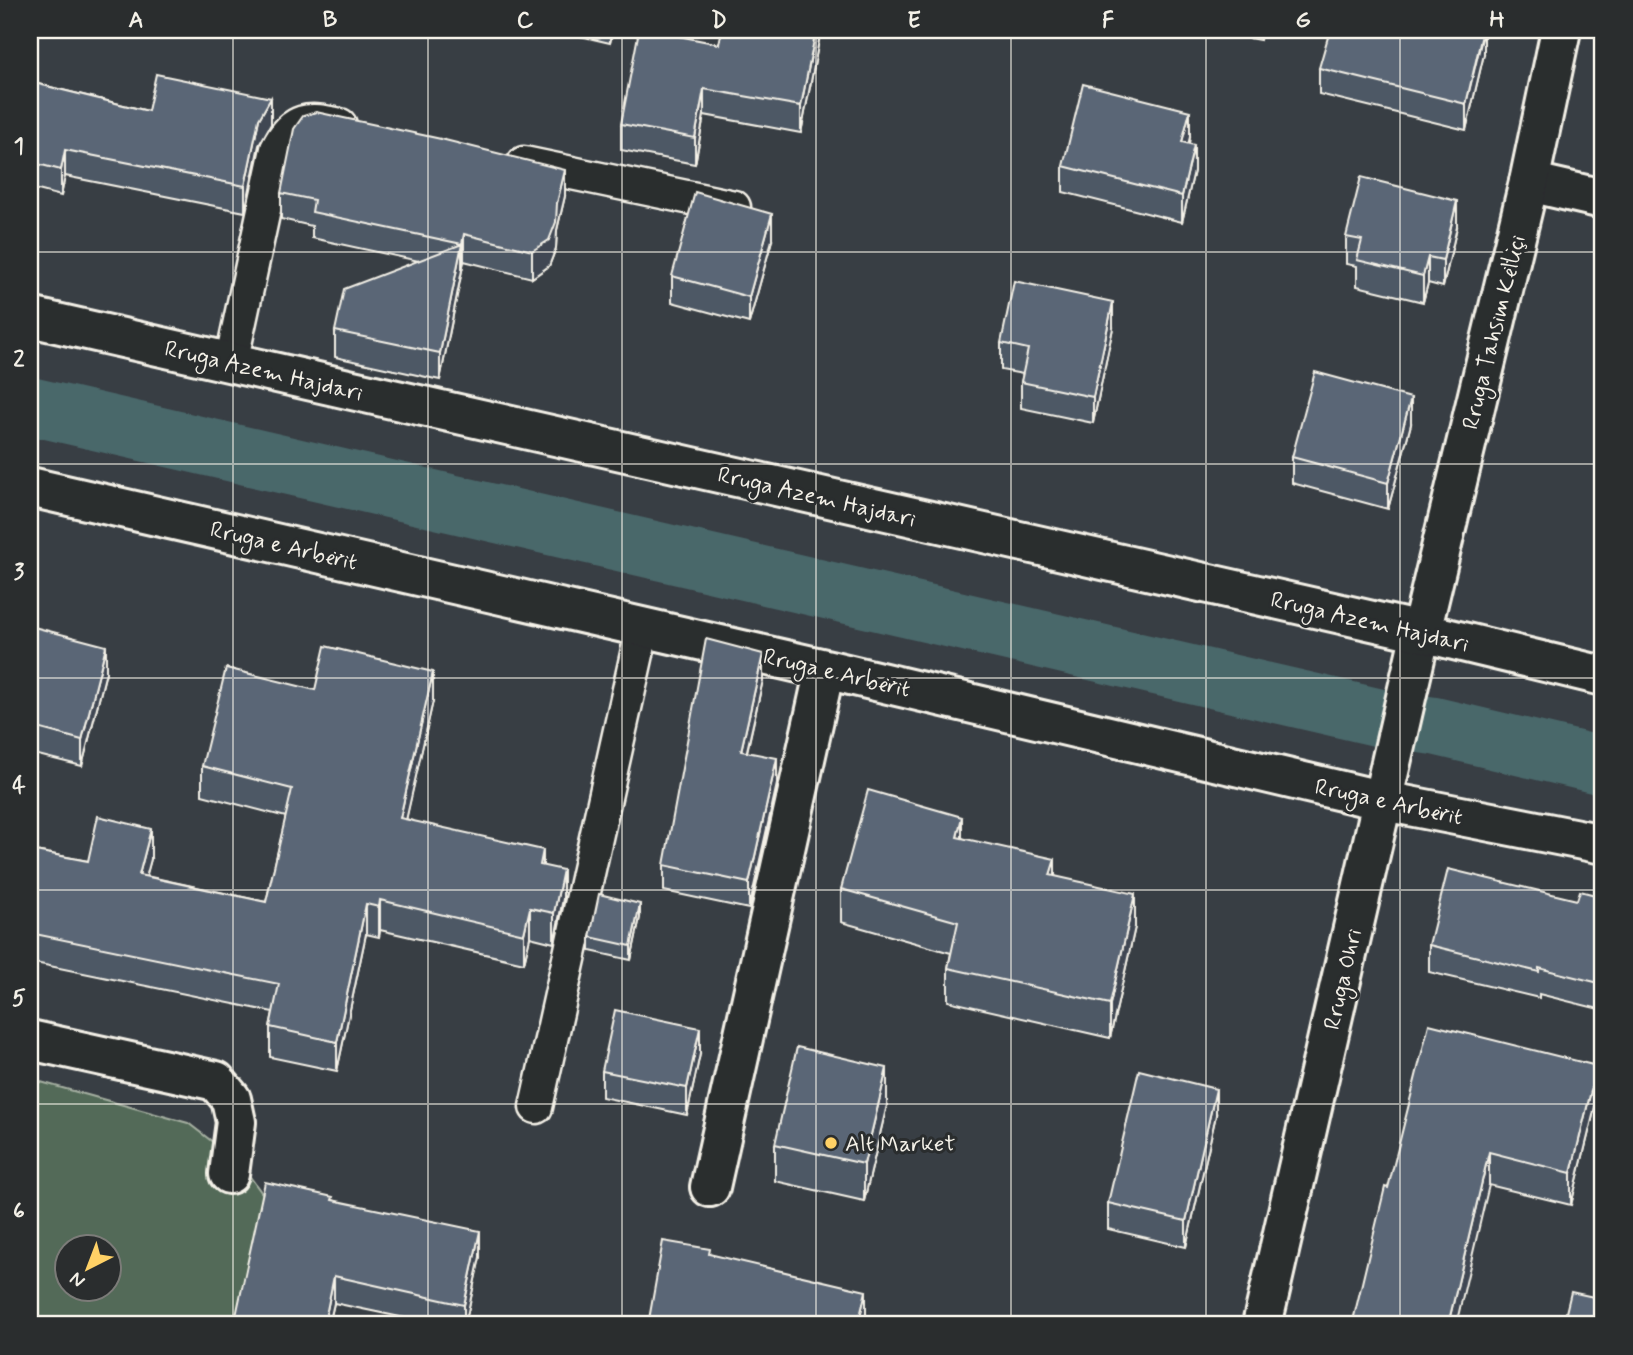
<svg xmlns="http://www.w3.org/2000/svg" width="1633" height="1355" viewBox="0 0 1633 1355" font-family="Mynerve,sans-serif">
<rect width="100%" height="100%" fill="#383e44"/>
<filter id="ink" filterUnits="userSpaceOnUse"><feTurbulence type="fractalNoise" baseFrequency=".0143" numOctaves="2"/><feDisplacementMap in="SourceGraphic" scale="14" xChannelSelector="R" yChannelSelector="G"/><feConvolveMatrix kernelMatrix="1 2 1 2 8 2 1 2 1" color-interpolation-filters="sRGB"/></filter>
<g filter="url(#ink)">
<path fill="#536b59" stroke="#a4aea0" stroke-width="2" fill-rule="evenodd" d="M 30,1079 L 188,1123 L 240,1163 L 264,1196 L 235,1325 L 30,1325 ZM 66,1246 L 108,1246 L 108,1288 L 66,1288 Z"/>
<g fill="none" stroke-linecap="round" stroke-linejoin="round">
<path stroke="#49686a" stroke-width="58" d="M 30,406 L 1381,718 L 1434,726 L 1603,766"/>
<g stroke="#f4f1e8" stroke-width="37">
<path id="service" d="M 524,163 L 734,207
M 231,363 L 277,149 C 293,117 308,118 340,125
M 536,1107 L 643,627"/>
</g>
<g stroke="#f4f1e8" stroke-width="44">
<path id="minor" d="M 1529,182 L 1603,199
M 30,487 L 825,669 L 1384,801 L 1603,844
M 30,1040 L 216,1081 L 231,1099 L 236,1122 L 229,1174
M 710,1187 L 825,669
M 1262,1325 L 1421,632"/>
</g>
<g stroke="#f4f1e8" stroke-width="44">
<path id="tertiary" d="M 30,317 L 1421,632 L 1603,676
M 1421,632 L 1529,182 L 1561,30"/>
</g>
<use href="#service" stroke="#2a2d2e" stroke-width="32"/>
<use href="#minor" stroke="#2a2d2e" stroke-width="38"/>
<use href="#tertiary" stroke="#2a2d2e" stroke-width="38"/>
</g>
<path fill="#4d5865" stroke="#f4f1e8" stroke-width="2" d="M 554,30 L 613,30 L 610,43 Z
M 821,30 L 801,133 L 704,115 L 695,164 L 621,150 L 621,124 L 719,44 Z
M 1207,30 L 1262,30 L 1260,40 Z
M 1484,54 L 1466,130 L 1319,94 L 1319,68 Z
M 30,82 L 148,111 L 271,124 L 259,145 L 245,212 L 65,176 L 61,196 L 30,188 Z
M 1603,129 L 1603,161 L 1602,161 L 1602,134 Z
M 1190,137 L 1189,144 L 1194,171 L 1182,222 L 1063,192 L 1063,166 Z
M 281,193 L 565,196 L 557,230 L 556,248 L 549,266 L 532,278 L 464,261 L 440,380 L 335,357 L 335,331 L 419,261 L 312,238 L 312,226 L 281,219 Z
M 1457,227 L 1443,287 L 1428,283 L 1423,302 L 1357,286 L 1357,266 L 1346,264 L 1346,237 Z
M 772,240 L 749,323 L 672,302 L 672,276 Z
M 1113,328 L 1093,423 L 1021,408 L 1021,382 L 1023,374 L 1001,370 L 1001,343 Z
M 1411,424 L 1388,509 L 1292,483 L 1292,457 Z
M 30,626 L 106,672 L 82,766 L 30,753 Z
M 763,680 L 747,752 L 777,784 L 749,909 L 664,891 L 664,865 Z
M 315,690 L 433,701 L 406,819 L 543,865 L 563,899 L 554,943 L 530,937 L 524,963 L 380,930 L 379,937 L 366,934 L 337,1071 L 270,1057 L 270,1027 L 273,1012 L 30,962 L 30,850 L 88,861 L 151,859 L 146,876 L 266,902 L 286,817 L 202,795 L 202,766 Z
M 962,838 L 1055,876 L 1135,927 L 1110,1038 L 948,1001 L 948,968 L 951,953 L 841,922 L 841,889 Z
M 1603,897 L 1603,1010 L 1539,994 L 1539,998 L 1429,972 L 1429,945 L 1577,900 Z
M 640,917 L 631,960 L 590,951 L 590,937 Z
M 700,1054 L 687,1115 L 602,1097 L 602,1071 Z
M 1597,1099 L 1571,1205 L 1489,1185 L 1388,1188 Z
M 887,1105 L 864,1201 L 775,1181 L 775,1144 Z
M 1216,1115 L 1186,1247 L 1108,1229 L 1108,1203 Z
M 333,1200 L 480,1257 L 465,1325 L 438,1325 L 334,1303 L 329,1325 L 234,1325 Z"/>
<path fill="#3f4753" stroke="#f4f1e8" stroke-width="2" d="M 610,30 L 613,30 L 610,43 Z
M 816,30 L 821,30 L 801,133 L 801,106 Z
M 1484,30 L 1484,54 L 1466,130 L 1466,104 Z
M 704,89 L 704,115 L 695,164 L 695,138 Z
M 271,98 L 271,124 L 259,145 L 245,212 L 245,186 L 259,119 Z
M 1190,111 L 1190,137 L 1182,168 L 1182,142 Z
M 1194,145 L 1194,171 L 1182,222 L 1182,196 Z
M 65,150 L 65,176 L 61,196 L 61,170 Z
M 565,170 L 565,196 L 557,230 L 556,248 L 549,266 L 532,278 L 532,251 L 557,203 Z
M 1457,201 L 1457,227 L 1443,287 L 1443,260 Z
M 772,214 L 772,240 L 749,323 L 749,297 Z
M 464,234 L 464,261 L 462,270 L 462,244 Z
M 462,244 L 462,270 L 440,380 L 440,353 Z
M 1428,257 L 1428,283 L 1423,302 L 1423,276 Z
M 1113,302 L 1113,328 L 1093,423 L 1093,397 Z
M 1411,398 L 1411,424 L 1388,509 L 1388,483 Z
M 106,646 L 106,672 L 82,766 L 82,740 Z
M 763,654 L 763,680 L 741,777 L 741,751 Z
M 433,672 L 433,701 L 400,847 L 400,818 Z
M 777,758 L 777,784 L 749,909 L 749,883 Z
M 962,817 L 962,850 L 957,837 Z
M 151,829 L 151,859 L 139,904 L 139,875 Z
M 543,850 L 543,880 L 540,865 Z
M 1055,859 L 1055,892 L 1050,875 Z
M 563,870 L 563,899 L 554,943 L 554,913 Z
M 1135,894 L 1135,927 L 1110,1038 L 1110,1004 Z
M 380,900 L 380,930 L 379,937 L 379,907 Z
M 366,904 L 366,934 L 337,1071 L 337,1042 Z
M 640,904 L 640,917 L 631,960 L 631,946 Z
M 530,908 L 530,937 L 524,963 L 524,934 Z
M 700,1028 L 700,1054 L 687,1115 L 687,1088 Z
M 1597,1066 L 1597,1099 L 1571,1205 L 1571,1173 Z
M 887,1068 L 887,1105 L 864,1201 L 864,1164 Z
M 1216,1089 L 1216,1115 L 1186,1247 L 1186,1221 Z
M 1489,1152 L 1489,1185 L 1456,1325 L 1448,1325 Z
M 480,1231 L 480,1257 L 465,1325 L 464,1325 L 464,1305 Z
M 334,1276 L 334,1303 L 329,1325 L 324,1325 Z
M 866,1291 L 866,1317 L 864,1325 L 858,1325 Z"/>
<path fill="#5a6676" stroke="#f4f1e8" stroke-width="2" d="M 639,30 L 648,30 L 719,44 L 722,30 L 816,30 L 801,106 L 704,89 L 695,138 L 621,124 Z
M 1330,30 L 1483,30 L 1466,104 L 1319,68 Z
M 156,74 L 271,98 L 259,119 L 245,186 L 65,150 L 61,170 L 30,162 L 30,82 L 148,111 Z
M 1083,84 L 1190,111 L 1182,142 L 1194,145 L 1182,196 L 1063,166 Z
M 316,112 L 441,139 L 565,170 L 557,203 L 556,222 L 549,240 L 532,251 L 464,234 L 462,244 L 312,212 L 314,200 L 281,193 L 294,129 L 303,116 Z
M 1361,177 L 1457,201 L 1443,260 L 1428,257 L 1423,276 L 1357,260 L 1362,240 L 1346,237 Z
M 695,192 L 772,214 L 749,297 L 672,276 Z
M 462,244 L 440,353 L 335,331 L 344,289 Z
M 1014,281 L 1113,302 L 1093,397 L 1021,382 L 1028,349 L 1001,343 Z
M 1315,372 L 1411,398 L 1388,483 L 1292,457 Z
M 30,626 L 106,646 L 82,740 L 30,726 Z
M 706,639 L 763,654 L 741,751 L 777,758 L 749,883 L 664,865 Z
M 325,646 L 433,672 L 400,818 L 543,850 L 540,865 L 563,870 L 554,913 L 530,908 L 524,934 L 380,900 L 379,907 L 366,904 L 337,1042 L 270,1027 L 279,984 L 30,933 L 30,850 L 88,861 L 98,816 L 151,829 L 139,875 L 266,902 L 292,789 L 202,766 L 226,668 L 315,690 Z
M 868,790 L 962,817 L 957,837 L 1055,859 L 1050,875 L 1135,894 L 1110,1004 L 948,968 L 958,922 L 841,889 Z
M 1448,869 L 1577,900 L 1580,891 L 1603,897 L 1603,984 L 1539,968 L 1539,972 L 1429,945 Z
M 599,894 L 640,904 L 631,946 L 590,937 Z
M 615,1010 L 700,1028 L 687,1088 L 602,1071 Z
M 1429,1024 L 1597,1066 L 1571,1173 L 1489,1152 L 1448,1325 L 1352,1325 L 1385,1187 L 1388,1188 Z
M 797,1047 L 887,1068 L 864,1164 L 775,1144 Z
M 1139,1070 L 1216,1089 L 1186,1221 L 1108,1203 Z
M 265,1182 L 333,1197 L 332,1200 L 480,1231 L 464,1305 L 334,1276 L 324,1325 L 234,1325 Z
M 663,1241 L 710,1249 L 709,1254 L 866,1291 L 858,1325 L 648,1325 Z
M 1571,1292 L 1603,1299 L 1603,1325 L 1563,1325 Z"/>
</g>
<path fill="none" stroke="#f4f1e8" stroke-width="2" stroke-opacity="0.55" d="M 233,30 L 233,1325M 428,30 L 428,1325M 622,30 L 622,1325M 816,30 L 816,1325M 1011,30 L 1011,1325M 1206,30 L 1206,1325M 1400,30 L 1400,1325M 30,252 L 1603,252M 30,464 L 1603,464M 30,678 L 1603,678M 30,890 L 1603,890M 30,1104 L 1603,1104"/>
<circle fill="#ffd166" stroke="#2a2d2e" stroke-width="2.5" cx="831" cy="1143" r="7"/>
<g text-anchor="middle" stroke-width="6" stroke-linejoin="round" paint-order="stroke">
<g font-size="23" fill="#f4f1e8" stroke="#2a2d2e">
<text transform="translate(1493 332) rotate(-76)" y="8">Rruga Tahsim Këlliçi</text>
<text transform="translate(264 370) rotate(13)" y="8">Rruga Azem Hajdari</text>
<text transform="translate(817 496) rotate(13)" y="8">Rruga Azem Hajdari</text>
<text transform="translate(284 545) rotate(13)" y="8">Rruga e Arbërit</text>
<text transform="translate(1370 621) rotate(13)" y="8">Rruga Azem Hajdari</text>
<text transform="translate(837 672) rotate(13)" y="8">Rruga e Arbërit</text>
<text transform="translate(1389 801) rotate(12)" y="8">Rruga e Arbërit</text>
<text transform="translate(1342 979) rotate(-77)" y="8">Rruga Ohri</text>
</g>
<g font-size="23" fill="#f4f1e8" stroke="#2a2d2e" text-anchor="start">
<text x="845" y="1151">Alt Market</text>
</g>
</g>
<rect width="1633" height="1355" fill="none" stroke="#2a2d2e" stroke-width="77"/>
<g transform="translate(88 1268) rotate(222)"><circle r="33" fill="#2a2d2e" stroke="#7b7b78" stroke-width="2"/>
<path d="M0-5L12 26L0 18L-12 26Z" fill="#ffd166"/>
<text y="-10" font-size="19" font-weight="bold" text-anchor="middle" fill="#f4f1e8">N</text>
</g>
<rect x="38" y="38" width="1556" height="1278" fill="none" stroke="#f4f1e8" stroke-width="2.5"/>
<g font-size="23" text-anchor="middle" font-weight="bold" fill="#f4f1e8">
<text x="136" y="27">A</text>
<text x="330" y="27">B</text>
<text x="525" y="27">C</text>
<text x="719" y="27">D</text>
<text x="914" y="27">E</text>
<text x="1108" y="27">F</text>
<text x="1303" y="27">G</text>
<text x="1497" y="27">H</text>
<text x="19" y="153">1</text>
<text x="19" y="366">2</text>
<text x="19" y="579">3</text>
<text x="19" y="792">4</text>
<text x="19" y="1005">5</text>
<text x="19" y="1218">6</text>
</g>
</svg>
